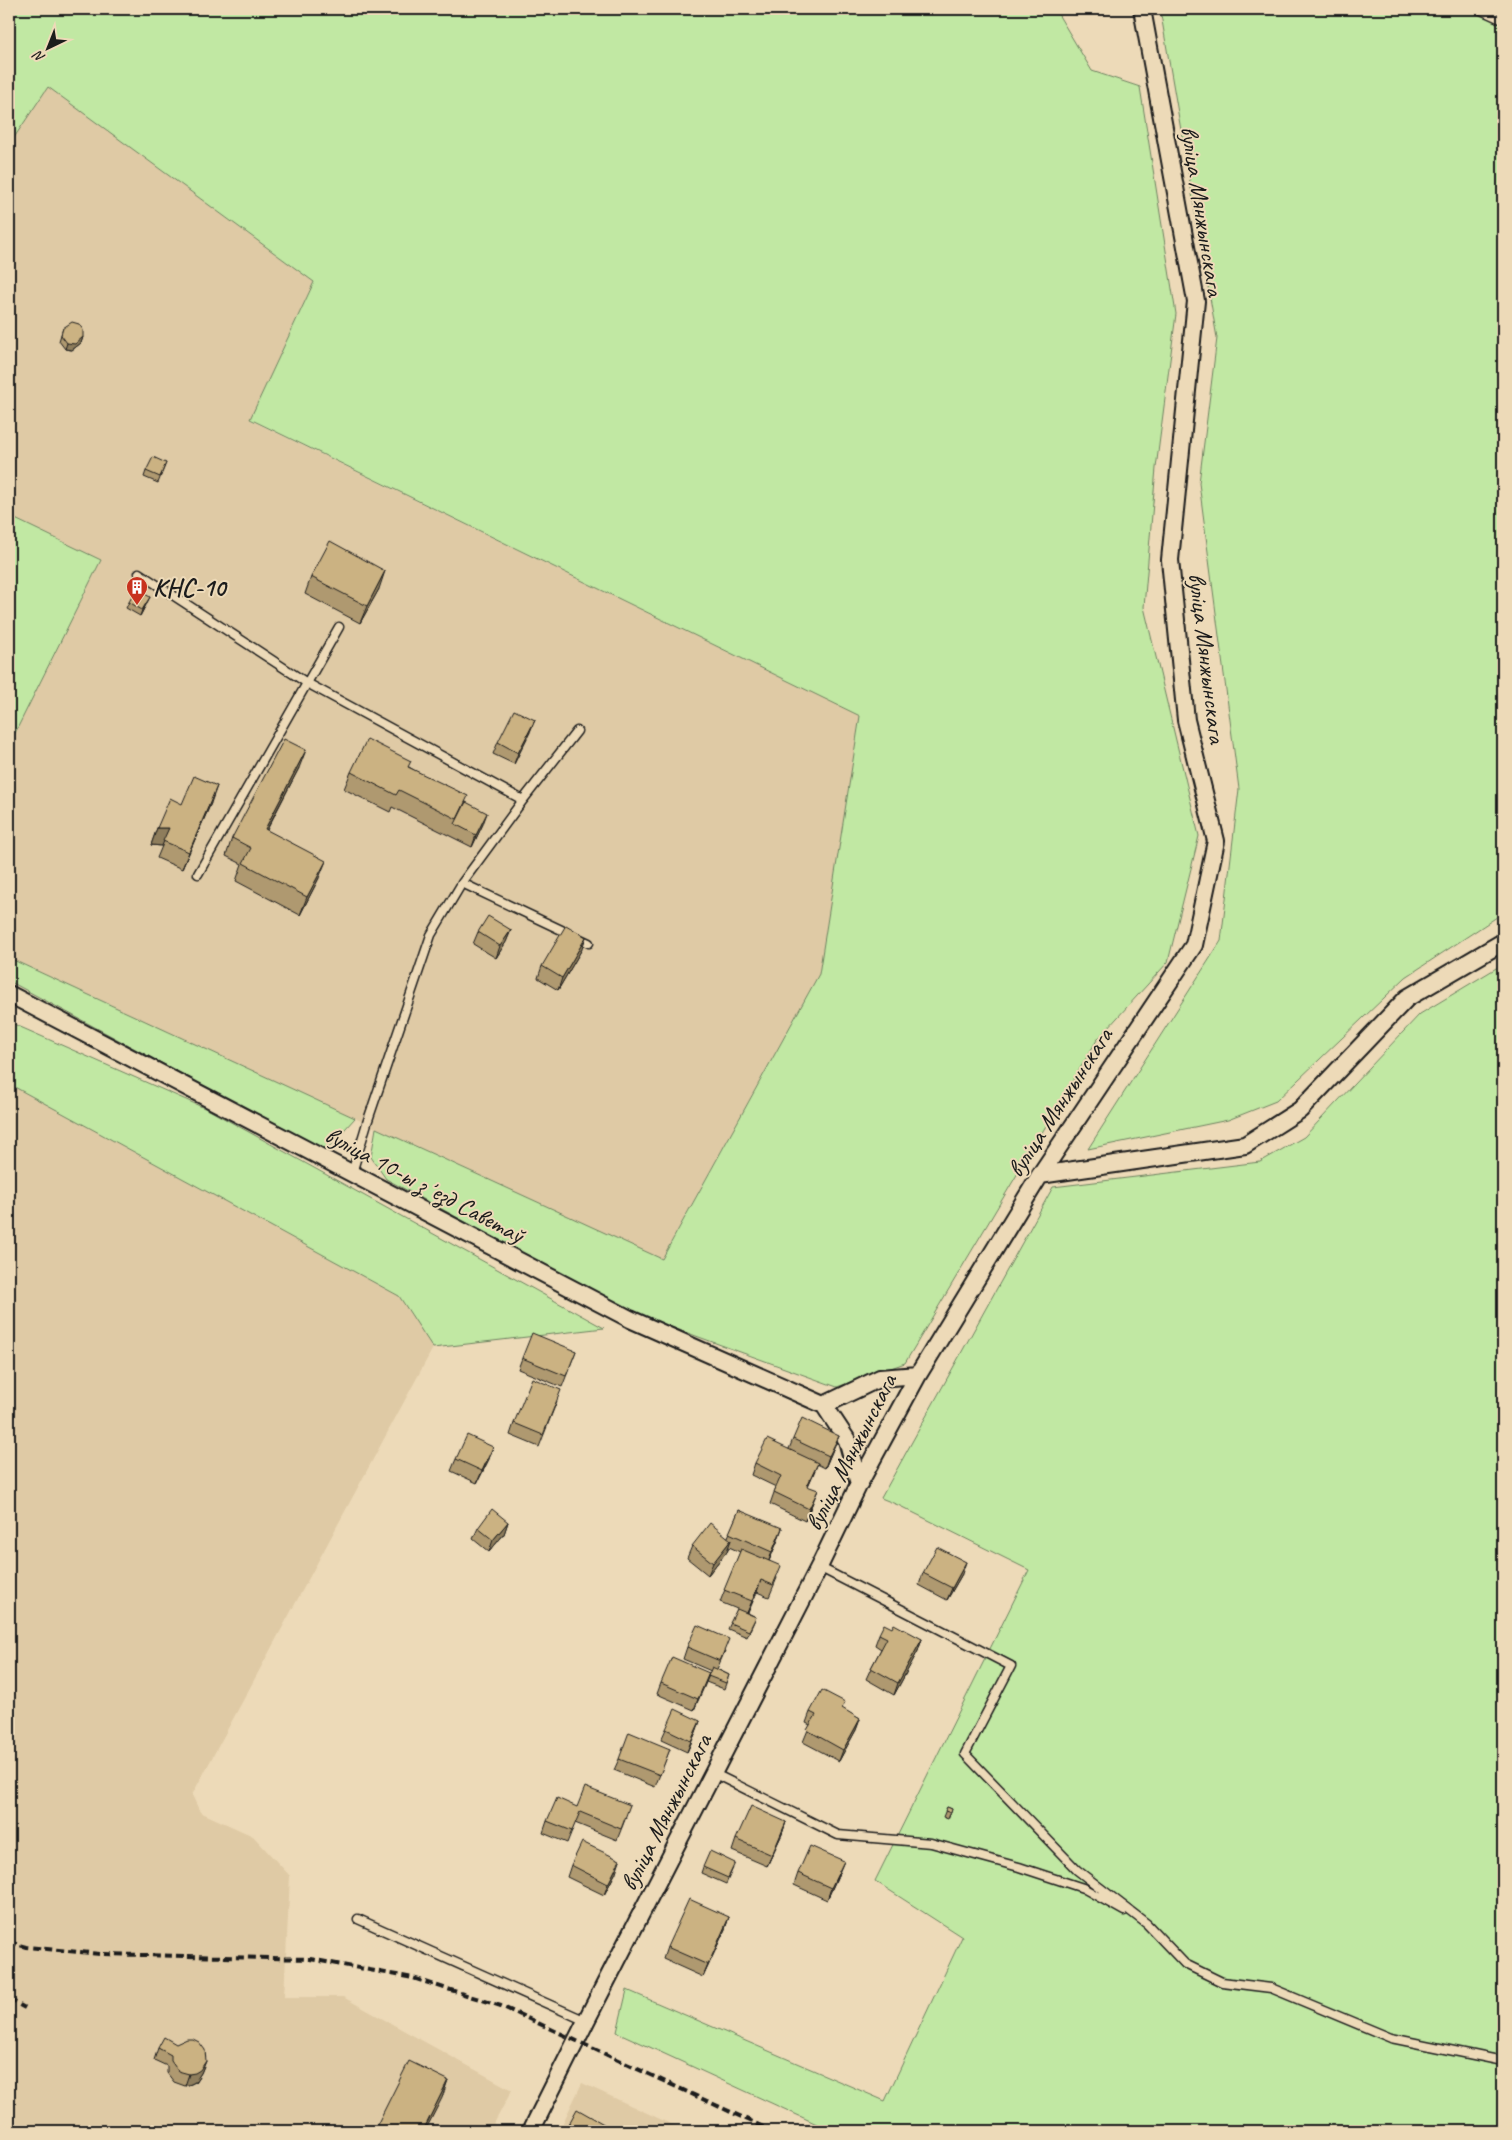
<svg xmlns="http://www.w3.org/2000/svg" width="1512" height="2140" viewBox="0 0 1512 2140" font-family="Caveat,sans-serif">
<rect width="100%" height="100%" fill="#eddab8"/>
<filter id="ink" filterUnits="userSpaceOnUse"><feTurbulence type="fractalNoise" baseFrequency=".02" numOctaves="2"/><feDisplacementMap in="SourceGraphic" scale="10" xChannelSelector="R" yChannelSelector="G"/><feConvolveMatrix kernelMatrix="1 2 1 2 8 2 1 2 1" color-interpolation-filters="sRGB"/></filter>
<g filter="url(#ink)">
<path fill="#dfcaa5" d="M 48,86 L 314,282 L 250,420 L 860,716 L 819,974 L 661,1260 L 9,958 L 9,745 L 101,560 L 9,516 L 9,145 Z
M 9,1084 L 399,1296 L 433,1348 L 192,1795 L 200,1812 L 253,1836 L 290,1876 L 284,1997 L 343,1997 L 512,2090 L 490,2131 L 9,2131 Z
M 582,2083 L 686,2131 L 559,2131 Z"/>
<path fill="#c1e8a3" stroke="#6e8260" d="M 9,9 L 1055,9 L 1092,71 L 1140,87 L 1176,314 L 1156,468 L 1144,607 L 1199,836 L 1168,962 L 1097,1040 L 905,1363 L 837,1387 L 638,1315 L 386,1179 L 371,1157 L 376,1128 L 662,1259 L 819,974 L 860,716 L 250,419 L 314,282 L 48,87 L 9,145 Z
M 1160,9 L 1503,9 L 1503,913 L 1406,977 L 1276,1101 L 1228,1120 L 1088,1149 L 1221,941 L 1239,789 L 1199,483 L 1217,338 Z
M 9,516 L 101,560 L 9,745 Z
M 9,958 L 355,1118 L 325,1151 L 9,981 Z
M 1503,964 L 1503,2131 L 832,2131 L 617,2032 L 627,1990 L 885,2101 L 962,1937 L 875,1881 L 1029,1570 L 898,1505 L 881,1498 L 1053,1187 L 1260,1162 L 1304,1137 L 1420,1014 Z
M 9,1022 L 209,1110 L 604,1328 L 433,1348 L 399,1296 L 9,1084 Z"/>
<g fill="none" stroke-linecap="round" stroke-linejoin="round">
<g stroke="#1c1c1c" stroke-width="11">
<path id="lane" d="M 1479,9 L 1503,20
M 139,573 L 307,683 L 523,800
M 198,874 L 339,627
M 462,883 L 589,943
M 352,1173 L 367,1123 L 431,935 L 462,883 L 523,800 L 577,731
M 819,1567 L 1011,1666 L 965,1754 L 1077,1870 L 1147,1924 L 1185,1964 L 1222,1982 L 1271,1988 L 1391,2038 L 1503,2061
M 713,1773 L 838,1835 L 931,1843 L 1019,1867 L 1083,1888 L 1124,1911
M 358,1919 L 586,2021"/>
</g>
<g stroke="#1c1c1c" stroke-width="20">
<path id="street" d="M 9,994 L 630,1319 L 824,1405 L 847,1440 L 859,1484
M 1040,1175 L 1245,1145 L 1300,1110 L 1407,998 L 1503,942
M 824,1405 L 880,1378 L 918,1375
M 531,2131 L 586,2021 L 819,1567 L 859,1484 L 918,1375 L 1040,1175 L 1194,945 L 1216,841 L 1186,720 L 1170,560 L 1196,301 L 1142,9"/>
</g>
<use href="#lane" stroke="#eddab8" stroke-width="8"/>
<use href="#street" stroke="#eddab8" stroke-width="16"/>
<path stroke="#1c1c1c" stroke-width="4" stroke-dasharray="8 4" stroke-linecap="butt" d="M 9,1942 L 26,1947 L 101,1954 L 310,1959 L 413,1978 L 501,2006 L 772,2131
M 9,1999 L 25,2008"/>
</g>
<path fill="#af9970" stroke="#1c1c1c" d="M 63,328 L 83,337 L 81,343 L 72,350 L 65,349 L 59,341 Z
M 166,463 L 158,483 L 144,477 L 146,471 Z
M 311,577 L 379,589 L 360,623 L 305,594 Z
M 129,602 L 147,603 L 140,616 L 126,608 Z
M 530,732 L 514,764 L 493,754 L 498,742 Z
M 409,767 L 466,802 L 483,824 L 472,847 L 392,807 L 390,812 L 344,789 L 351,772 Z
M 299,768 L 267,830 L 319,878 L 300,915 L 236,881 L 242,864 L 226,856 L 232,838 Z
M 211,803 L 182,869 L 157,858 L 162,846 L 151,845 L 157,828 L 182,804 Z
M 511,930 L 506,942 L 496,958 L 473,944 L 478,932 Z
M 582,949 L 558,990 L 538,978 L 542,966 Z
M 576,1351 L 562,1387 L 518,1369 L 522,1358 Z
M 557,1401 L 539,1447 L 510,1435 L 514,1423 Z
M 839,1436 L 834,1447 L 825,1468 L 817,1464 L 808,1486 L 813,1502 L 805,1521 L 770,1504 L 776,1487 L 751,1475 L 755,1463 L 789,1449 L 793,1439 Z
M 493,1447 L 489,1459 L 477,1483 L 451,1471 L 456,1459 Z
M 739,1510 L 778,1540 L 769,1561 L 777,1578 L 769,1597 L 757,1592 L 748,1613 L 756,1617 L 747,1637 L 728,1629 L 737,1609 L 720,1602 L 740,1552 L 729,1547 L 727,1551 L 708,1575 L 687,1558 L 692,1546 L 728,1537 Z
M 508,1522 L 504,1534 L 489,1552 L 473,1539 L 478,1528 Z
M 923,1573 L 962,1574 L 947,1600 L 919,1585 Z
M 879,1634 L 922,1639 L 918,1651 L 894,1695 L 866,1679 L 871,1668 L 881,1649 L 875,1645 Z
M 687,1647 L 725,1651 L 717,1669 L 729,1675 L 724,1689 L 706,1682 L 711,1671 L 683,1659 Z
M 709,1673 L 694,1710 L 657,1694 L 661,1683 Z
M 842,1709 L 860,1719 L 856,1730 L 839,1761 L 803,1742 L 810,1725 L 806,1723 L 810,1712 Z
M 700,1721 L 696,1732 L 687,1752 L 661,1740 L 666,1729 Z
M 670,1749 L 655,1787 L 614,1770 L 619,1759 Z
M 577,1807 L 626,1817 L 617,1840 L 575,1823 L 567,1843 L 543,1833 L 547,1821 Z
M 947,1807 L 952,1809 L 948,1819 L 943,1817 Z
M 786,1822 L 782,1834 L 767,1866 L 732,1851 L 736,1839 Z
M 571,1865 L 616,1872 L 604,1895 L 567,1877 Z
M 703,1867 L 733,1868 L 726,1884 L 701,1873 Z
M 798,1873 L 839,1873 L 827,1900 L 794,1885 Z
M 729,1917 L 725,1929 L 703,1977 L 663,1959 L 667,1947 Z
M 158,2048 L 206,2061 L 201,2073 L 195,2082 L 191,2084 L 185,2086 L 174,2082 L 167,2073 L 167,2066 L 154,2060 Z"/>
<path fill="#8e7d5b" stroke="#1c1c1c" d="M 83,337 L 81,343 L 72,350 L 65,349 L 67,343 Z
M 385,571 L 379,589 L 360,623 L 367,606 Z
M 150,597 L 147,603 L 140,616 L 142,610 Z
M 535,720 L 530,732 L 514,764 L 518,753 Z
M 306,750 L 299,768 L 258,846 L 265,829 Z
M 217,786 L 211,803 L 182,869 L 189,852 Z
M 487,813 L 483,824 L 472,847 L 476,835 Z
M 157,828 L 169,828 L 162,846 L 151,845 Z
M 326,861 L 319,878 L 300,915 L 307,897 Z
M 511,930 L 506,942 L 496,958 L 500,946 Z
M 586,937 L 582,949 L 558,990 L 562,978 Z
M 839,1436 L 834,1447 L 825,1468 L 829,1456 Z
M 493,1447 L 489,1459 L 477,1483 L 482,1471 Z
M 818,1463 L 813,1475 L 803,1497 L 807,1486 Z
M 818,1490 L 813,1502 L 805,1521 L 809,1509 Z
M 508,1522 L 504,1534 L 489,1552 L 493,1540 Z
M 782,1528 L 778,1540 L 768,1563 L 772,1552 Z
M 731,1540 L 727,1551 L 708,1575 L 713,1563 Z
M 966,1562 L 962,1574 L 947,1600 L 952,1588 Z
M 761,1580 L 757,1592 L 747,1613 L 752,1601 Z
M 922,1639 L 918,1651 L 894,1695 L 898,1683 Z
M 709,1673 L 705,1685 L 694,1710 L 698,1699 Z
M 860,1719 L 856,1730 L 839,1761 L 843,1750 Z
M 700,1721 L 696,1732 L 687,1752 L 691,1741 Z
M 786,1822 L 782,1834 L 767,1866 L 772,1855 Z
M 620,1860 L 616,1872 L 604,1895 L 608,1884 Z
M 844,1861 L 839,1873 L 827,1900 L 831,1888 Z
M 729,1917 L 725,1929 L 703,1977 L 708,1965 Z
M 206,2061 L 201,2073 L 195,2082 L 191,2084 L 185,2086 L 189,2074 Z
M 448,2080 L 442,2098 L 425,2131 L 423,2131 Z"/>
<path fill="#cbb282" stroke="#1c1c1c" d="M 72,322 L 79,324 L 83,330 L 83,337 L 75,344 L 67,343 L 61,335 L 63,328 Z
M 153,457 L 166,463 L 160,477 L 146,471 Z
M 330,541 L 385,571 L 367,606 L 311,577 Z
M 136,589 L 150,597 L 142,610 L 129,602 Z
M 514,710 L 535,720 L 518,753 L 498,742 Z
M 284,739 L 306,750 L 265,829 L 326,861 L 307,897 L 243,863 L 251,848 L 232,838 Z
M 367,739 L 411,761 L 408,767 L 468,796 L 457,819 L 399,790 L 396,795 L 351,772 Z
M 194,776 L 217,786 L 189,852 L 163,841 L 169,828 L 157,828 L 170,798 L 182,804 Z
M 466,802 L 487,813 L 476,835 L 455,824 Z
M 488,916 L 511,930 L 500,946 L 478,932 Z
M 566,925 L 586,937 L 562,978 L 542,966 Z
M 532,1333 L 576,1351 L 566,1376 L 522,1358 Z
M 532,1378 L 561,1390 L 543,1435 L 514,1423 Z
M 802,1418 L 839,1436 L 829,1456 L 793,1439 Z
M 467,1435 L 493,1447 L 482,1471 L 456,1459 Z
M 767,1439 L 818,1463 L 807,1486 L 818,1490 L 809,1509 L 774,1492 L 781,1476 L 755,1463 Z
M 492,1509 L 508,1522 L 493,1540 L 478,1528 Z
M 739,1510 L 782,1528 L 772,1552 L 729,1533 Z
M 710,1523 L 731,1540 L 713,1563 L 692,1546 Z
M 937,1547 L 966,1562 L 952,1588 L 923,1573 Z
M 741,1549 L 781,1566 L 773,1585 L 761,1580 L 752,1601 L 724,1590 Z
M 737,1609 L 756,1617 L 749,1631 L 730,1623 Z
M 884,1624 L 892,1628 L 894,1624 L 922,1639 L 898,1683 L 871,1668 L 887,1638 L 879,1634 Z
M 697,1625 L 729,1639 L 720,1661 L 687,1647 Z
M 672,1657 L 709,1673 L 698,1699 L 661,1683 Z
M 712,1667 L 729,1675 L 726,1683 L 708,1676 Z
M 822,1690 L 845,1702 L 842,1708 L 860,1719 L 843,1750 L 807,1730 L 816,1715 L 810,1712 Z
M 675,1709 L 700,1721 L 691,1741 L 666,1729 Z
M 629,1732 L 670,1749 L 660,1775 L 619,1759 Z
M 585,1787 L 630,1805 L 621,1829 L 580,1812 L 572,1831 L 547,1821 L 557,1798 L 577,1807 Z
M 751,1806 L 786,1822 L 772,1855 L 736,1839 Z
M 947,1807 L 952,1809 L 951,1813 L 945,1811 Z
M 582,1842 L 620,1860 L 608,1884 L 571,1865 Z
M 810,1846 L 844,1861 L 831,1888 L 798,1873 Z
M 710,1851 L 735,1863 L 728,1878 L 703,1867 Z
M 689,1899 L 729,1917 L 708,1965 L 667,1947 Z
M 164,2037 L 176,2044 L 187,2039 L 193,2039 L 199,2042 L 205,2050 L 206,2061 L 200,2070 L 195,2073 L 189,2074 L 178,2071 L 171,2061 L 171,2055 L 158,2048 Z
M 409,2061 L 448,2080 L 423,2131 L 374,2131 Z
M 577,2109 L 616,2131 L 565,2131 Z"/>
</g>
<defs>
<g id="building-pin" transform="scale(1.125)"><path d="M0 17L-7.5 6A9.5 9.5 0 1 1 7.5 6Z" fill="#c8321e" stroke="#eddab8"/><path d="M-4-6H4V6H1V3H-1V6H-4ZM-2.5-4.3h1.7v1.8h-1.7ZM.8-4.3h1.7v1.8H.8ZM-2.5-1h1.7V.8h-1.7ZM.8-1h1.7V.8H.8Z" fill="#fff"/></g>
</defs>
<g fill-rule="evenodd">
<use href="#building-pin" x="137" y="587"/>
</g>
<g text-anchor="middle" stroke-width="4" stroke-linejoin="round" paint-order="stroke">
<g font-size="25" fill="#1c1c1c" stroke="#eddab8">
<text transform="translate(1203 211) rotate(81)" y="9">вуліца Мянжынскага</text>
<text transform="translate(1208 658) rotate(83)" y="9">вуліца Мянжынскага</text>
<text transform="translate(1059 1102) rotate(-57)" y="9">вуліца Мянжынскага</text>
<text transform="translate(425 1184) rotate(28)" y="9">вуліца 10-ы зʼезд Саветаў</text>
<text transform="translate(850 1452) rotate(-63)" y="9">вуліца Мянжынскага</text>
<text transform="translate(665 1812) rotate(-63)" y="9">вуліца Мянжынскага</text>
</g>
<g font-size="25" font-weight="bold" fill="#1c1c1c" stroke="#eddab8" text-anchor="start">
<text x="153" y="596">КНС-10</text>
</g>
</g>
<rect width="1512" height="2140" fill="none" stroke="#eddab8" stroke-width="30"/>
<rect x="15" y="15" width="1482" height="2110" fill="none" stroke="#1c1c1c" stroke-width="2" filter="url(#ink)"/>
<g transform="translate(48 48) rotate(223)" stroke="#eddab8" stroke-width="4" paint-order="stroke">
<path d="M0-4L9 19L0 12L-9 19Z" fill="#1c1c1c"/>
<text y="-8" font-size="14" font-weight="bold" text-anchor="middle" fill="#1c1c1c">N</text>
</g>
</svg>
